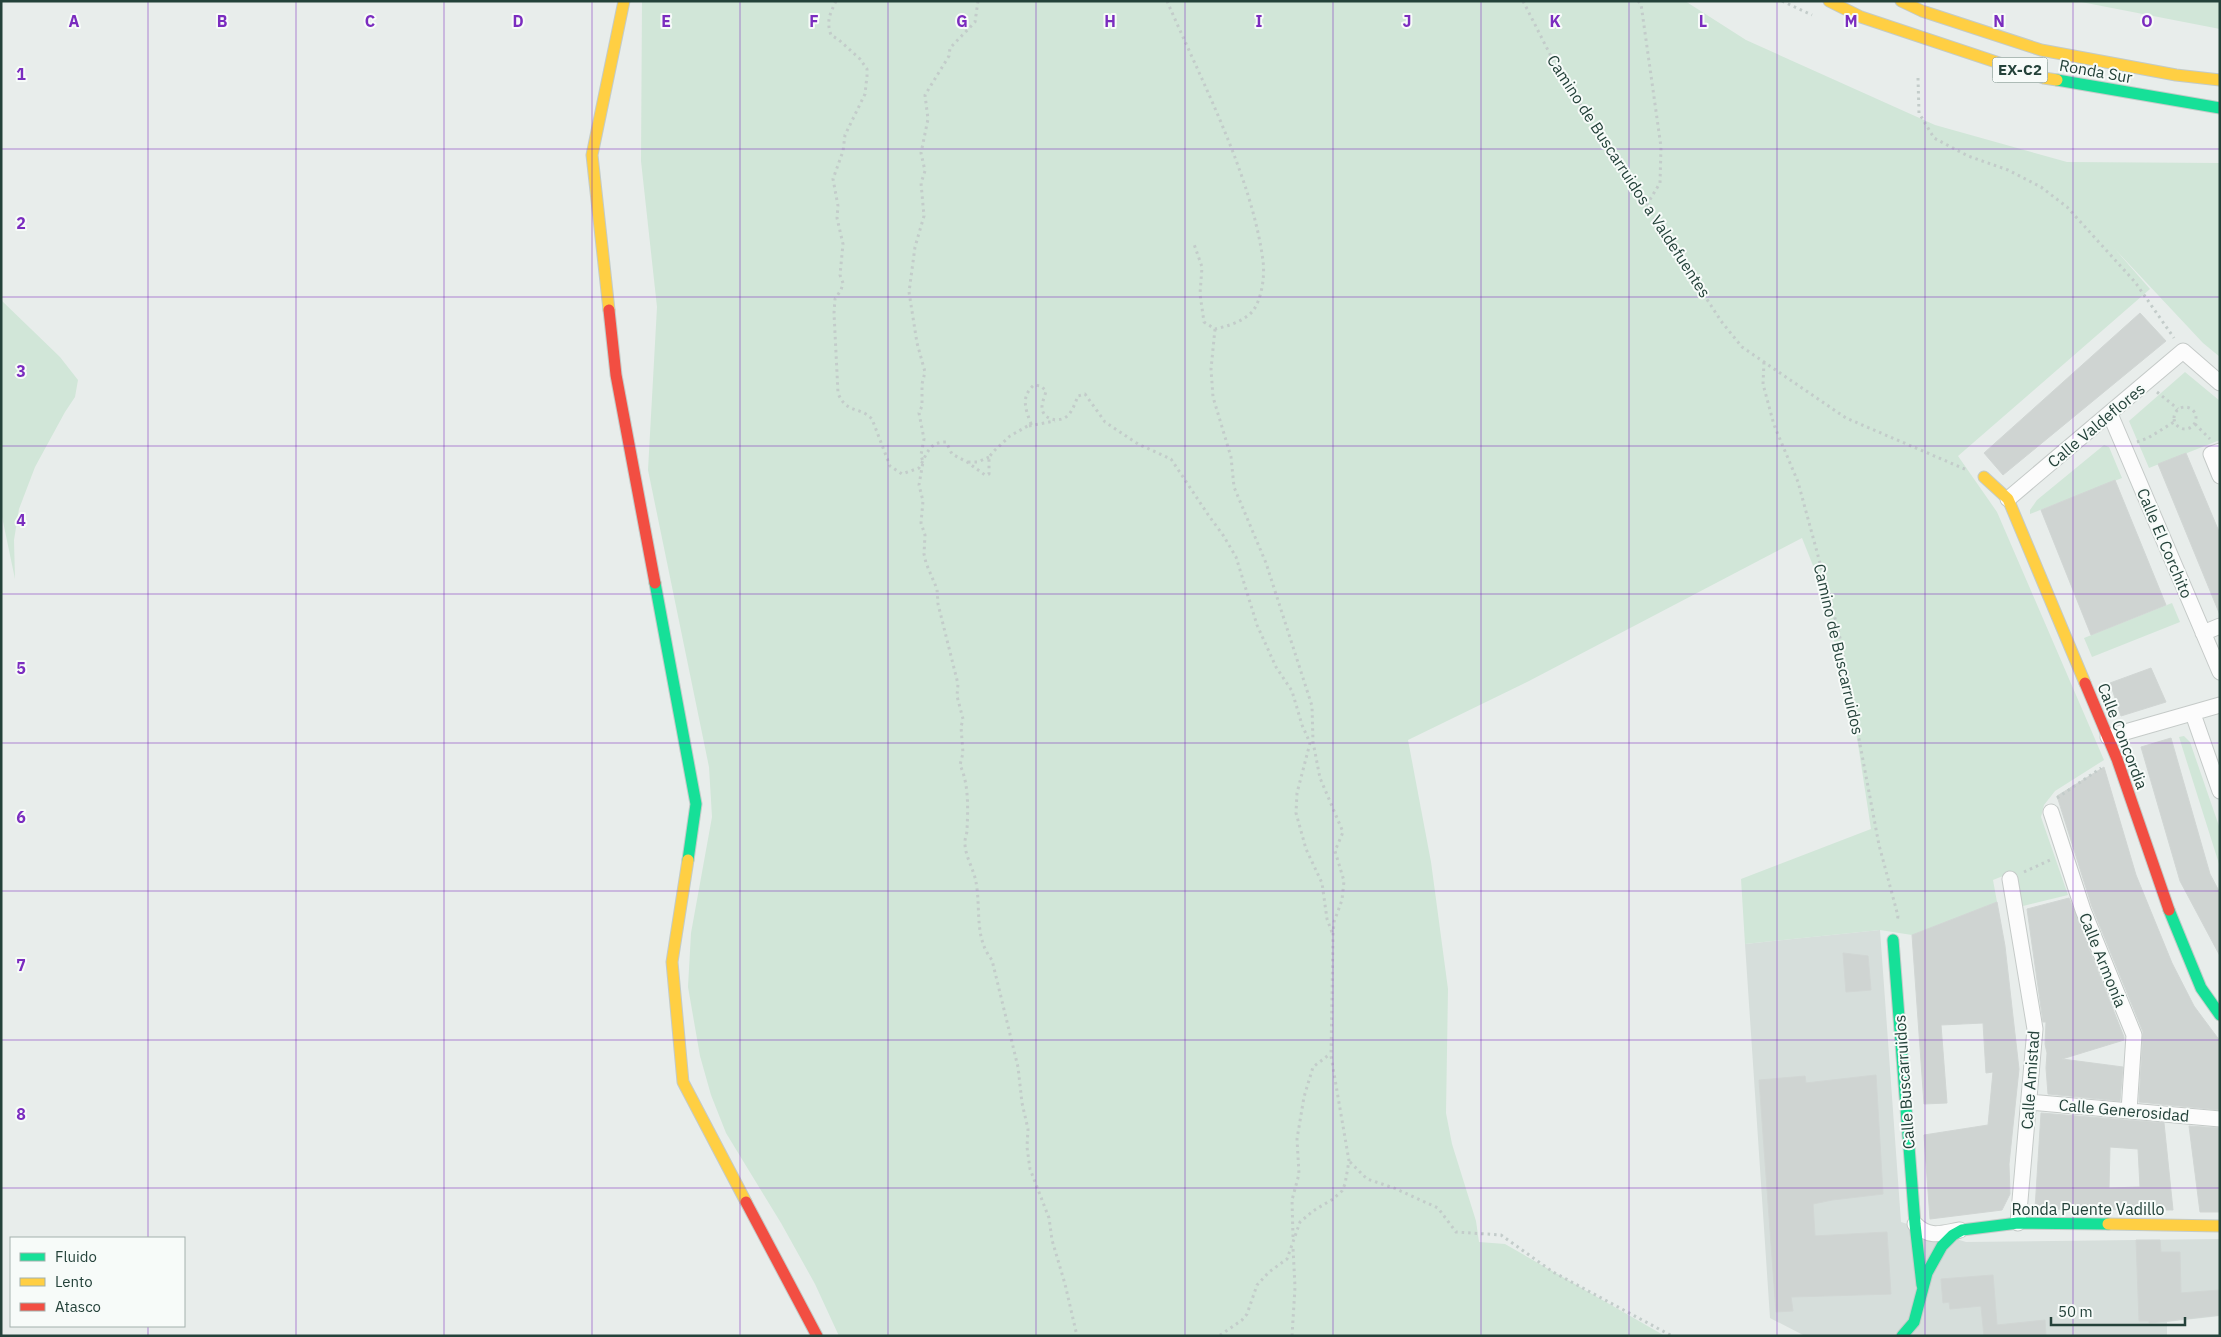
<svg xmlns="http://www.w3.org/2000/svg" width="2221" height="1337" viewBox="0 0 2221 1337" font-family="'IBM Plex Sans',sans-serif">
<rect width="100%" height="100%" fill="#e8edeb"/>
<path fill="#d6dedb" d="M 1880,930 L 1901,1222 L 1966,1242 L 2220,1239 L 2220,1316 L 2167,1322 L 2167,1336 L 1805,1336 L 1770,1318 L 1745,944 Z"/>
<path fill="#d1e6d8" d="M 642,1 L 1685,1 L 1746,40 L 1935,125 L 2067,162 L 2220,163 L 2220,357 L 2203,343 L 2114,248 L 2150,289 L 1958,456 L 1997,512 L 2104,760 L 2055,791 L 2044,805 L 2041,817 L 2068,895 L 2023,906 L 2013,872 L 1993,880 L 1997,902 L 1912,935 L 1880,930 L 1745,944 L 1741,879 L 1871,829 L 1854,718 L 1818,578 L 1802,538 L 1529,681 L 1408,740 L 1431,862 L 1448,989 L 1446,1113 L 1452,1144 L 1476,1221 L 1479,1242 L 1505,1244 L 1665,1336 L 839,1336 L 815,1284 L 781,1223 L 726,1133 L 711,1095 L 700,1056 L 688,987 L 691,933 L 712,817 L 709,767 L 648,470 L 657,307 L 641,161 Z
M 2076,1 L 2220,1 L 2220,29 Z
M 1,300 L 60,357 L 78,380 L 75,397 L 65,412 L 35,467 L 19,509 L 14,540 L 15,579 L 1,512 Z
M 2185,372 L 2220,401 L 2220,440 L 2149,468 L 2129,421 Z
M 2104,445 L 2109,447 L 2122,478 L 2030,514 L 2030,510 L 2037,500 Z
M 2172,603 L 2180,622 L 2092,657 L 2084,638 Z
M 2184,736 L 2190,742 L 2220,829 L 2220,867 L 2179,737 Z"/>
<path fill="#cfd4d2" stroke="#d1d6d4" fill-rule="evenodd" d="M 2140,313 L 2166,341 L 2003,475 L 1984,453 Z
M 2186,453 L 2220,534 L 2220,615 L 2158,464 Z
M 2115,480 L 2166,605 L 2091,635 L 2041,510 Z
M 2151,668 L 2166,702 L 2121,716 L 2110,683 Z
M 2171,738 L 2210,874 L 2220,893 L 2220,956 L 2180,881 L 2141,747 Z
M 2104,767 L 2136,875 L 2172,963 L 2194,1006 L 2220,1041 L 2220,1110 L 2139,1102 L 2143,1032 L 2092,907 L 2057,796 Z
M 2069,898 L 2124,1037 L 2124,1040 L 2062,1059 L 2123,1067 L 2120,1101 L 2048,1094 L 2046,1068 L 2047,1053 L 2045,1044 L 2046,1022 L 2043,1022 L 2027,909 Z
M 1997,902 L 2005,946 L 2019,1069 L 2009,1164 L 2010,1194 L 2002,1210 L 1930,1219 L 1924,1135 L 1988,1125 L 1993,1072 L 1986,1073 L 1983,1023 L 1941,1025 L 1947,1103 L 1924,1104 L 1912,935 Z
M 1843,953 L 1868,956 L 1871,990 L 1846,992 Z
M 1876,1075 L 1883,1194 L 1832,1200 L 1813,1204 L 1815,1236 L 1887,1232 L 1891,1294 L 1791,1297 L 1793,1311 L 1776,1312 L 1759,1080 L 1805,1076 L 1806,1083 Z
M 2041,1113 L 2164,1123 L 2173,1210 L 2035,1209 ZM 2110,1147 L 2138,1149 L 2140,1187 L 2109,1188 Z
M 2189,1126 L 2220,1128 L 2220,1212 L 2200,1212 Z
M 2136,1240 L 2160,1240 L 2161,1252 L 2180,1252 L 2181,1293 L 2220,1290 L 2220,1315 L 2149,1323 L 2149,1321 L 2139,1321 Z
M 1993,1275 L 1997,1325 L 2045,1320 L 2046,1336 L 1984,1336 L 1981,1306 L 1950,1309 L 1949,1302 L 1943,1303 L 1941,1279 Z"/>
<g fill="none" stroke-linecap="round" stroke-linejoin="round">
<g stroke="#c5cac8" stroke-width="17">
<path id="street" d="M 2110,414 L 2220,672
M 2220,451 L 2211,454 L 2220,476
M 2008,499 L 2183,351 L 2220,383
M 2203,633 L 2220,626
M 2193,714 L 2220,791
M 2108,737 L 2220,705
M 2051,812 L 2083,910 L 2134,1035 L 2129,1111
M 2010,879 L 2035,1029 L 2018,1223
M 2029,1102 L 2220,1119
M 1915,1224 C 1930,1239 1941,1233 1960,1230"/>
</g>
<g stroke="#c3cbc8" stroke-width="13">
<path id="fast" d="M 2057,80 L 2220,108
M 655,583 L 696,804 L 688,860
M 2169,910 L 2201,988 L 2220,1015
M 1893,940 L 1915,1224 L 1922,1285
M 1902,1336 L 1914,1322 L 1927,1273 L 1942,1246 L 1953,1235 L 1962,1230 L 2018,1223 L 2108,1224"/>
</g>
<g stroke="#c3cbc8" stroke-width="13">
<path id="slow" d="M 1829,1 L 1861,17 L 2044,78 L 2057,80
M 1901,1 L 1922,11 L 2041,50 L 2176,75 L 2220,80
M 609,310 L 592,155 L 624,1
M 1984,477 L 2008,499 L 2085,683
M 688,860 L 672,962 L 683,1082 L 746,1202
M 2108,1224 L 2220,1226"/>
</g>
<g stroke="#c3cbc8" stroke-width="13">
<path id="jam" d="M 609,310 L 616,375 L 655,583
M 2085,683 L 2117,759 L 2169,910
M 746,1202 L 817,1336"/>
</g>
<path stroke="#c3ccca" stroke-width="3" stroke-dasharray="2.5 4" stroke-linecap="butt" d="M 836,1 C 830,14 826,21 831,35 L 839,40 L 860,59 L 867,69 L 867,76 L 865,94 L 845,135 L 843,151 L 833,179 L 838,206 L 837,218 L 843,244 L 840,275 L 843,283 L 841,290 L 835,299 L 834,313 L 838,393 C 846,414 860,406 872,419 L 890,466 L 902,474 L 919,468 C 927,455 928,442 946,442 L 952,454 L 967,462 L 985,475 L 989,474 L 989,457 L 995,450 L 1010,436 L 1031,424 C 1026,410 1020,397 1034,385 L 1041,386 L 1046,391 C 1045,396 1042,402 1042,407 C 1042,419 1057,423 1066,417 C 1072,413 1075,403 1078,396 L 1085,394 L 1105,422 L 1138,444 L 1171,459 L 1209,516 L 1223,535 L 1236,557 L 1257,625 L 1276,667 L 1292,691 L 1302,725 L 1310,743 L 1297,793 L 1296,813 L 1306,849 L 1322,883 L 1327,919 L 1333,935
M 978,1 L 975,22 L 950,48 L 949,56 L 925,95 L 928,119 L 921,153 L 925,171 L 921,183 L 924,216 L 915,247 L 909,292 L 917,343 L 925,372 L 922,384 L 922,406 L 919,413 L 924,439 L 921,455 L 923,462 L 919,485 L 923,501 L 921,523 L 925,535 L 924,554 L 926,563 L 937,589 L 938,604 L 958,684 L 957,696 L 963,719 L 961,727 L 963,753 L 960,765 C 969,784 968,809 967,830 C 967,835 964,840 965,845 C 966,858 974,870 976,882 C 981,909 974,938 992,960 L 1018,1067 L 1022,1103 L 1028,1129 L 1027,1147 L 1030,1169 L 1049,1218 L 1052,1240 L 1065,1284 L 1077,1336
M 1167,1 C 1201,80 1252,176 1263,261 C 1265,275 1262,300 1252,312 C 1242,322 1228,326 1215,329 L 1204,322 L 1200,294 L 1202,267 L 1194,244
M 1523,1 L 1558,70 L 1721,321 L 1742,347 L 1846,418 L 1967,470
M 1638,1 L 1641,4 L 1661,147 L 1660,183 L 1646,206
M 1782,1 L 1812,15
M 1918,78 L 1919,113 L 1934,138 L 1968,156 L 2008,170 L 2041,187 L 2067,207 L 2135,282 L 2174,338
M 1215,329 L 1211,369 L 1213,397 L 1231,457 L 1234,487 L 1266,563 L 1312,706 L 1313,742 L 1320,778 L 1343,832 L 1335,851 L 1344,881 L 1342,900 L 1334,922 L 1333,935 L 1331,1056 L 1349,1161 L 1345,1184 L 1342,1191 L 1333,1199 L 1313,1211 L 1300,1222 L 1287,1259 L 1269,1272 L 1257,1285 L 1247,1314 L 1242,1320 L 1219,1336
M 1764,362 L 1763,384 L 1774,425 L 1798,482 L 1839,633 L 1879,845 L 1898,916 L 1897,922
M 2157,392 L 2178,409
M2174 418a11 11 0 1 1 22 0a11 11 0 1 1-22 0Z
M 2195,424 L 2210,439
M 1029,426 L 1055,421
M 2137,442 L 2148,438 L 2174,422
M 968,462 L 978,462 L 989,457
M 2057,798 L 2101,768
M 2024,872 L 2050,860
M 1350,1162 L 1367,1179 L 1394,1188 L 1438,1208 L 1456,1232 L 1501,1235 L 1553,1272 L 1672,1336
M 1293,1237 L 1292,1200 L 1299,1174 L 1297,1139 L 1304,1097 L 1313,1067 L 1330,1054
M 1292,1336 L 1295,1287 L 1293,1248"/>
<use href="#street" stroke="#fcfcfc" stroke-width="15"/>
<use href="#fast" stroke="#16e098" stroke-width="11"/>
<use href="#slow" stroke="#ffcf43" stroke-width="11"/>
<use href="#jam" stroke="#f24e42" stroke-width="11"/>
</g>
<path fill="none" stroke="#7b2cbf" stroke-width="1" stroke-opacity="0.55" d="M 148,1 L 148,1238M 296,1 L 296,1336M 444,1 L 444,1336M 592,1 L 592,1336M 740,1 L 740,1336M 888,1 L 888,1336M 1036,1 L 1036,1336M 1185,1 L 1185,1336M 1333,1 L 1333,1336M 1481,1 L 1481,1336M 1629,1 L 1629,1336M 1777,1 L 1777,1336M 1925,1 L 1925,1336M 2073,1 L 2073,1336M 1,149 L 2220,149M 1,297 L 2220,297M 1,446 L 2220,446M 1,594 L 2220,594M 1,743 L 2220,743M 1,891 L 2220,891M 1,1040 L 2220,1040M 1,1188 L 2220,1188M 148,1326 L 148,1336"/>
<g text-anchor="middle" stroke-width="4" stroke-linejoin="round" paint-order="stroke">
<rect fill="#f7fbf9" stroke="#637a73" stroke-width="1" x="1992.5" y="57.5" width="55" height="25" rx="4"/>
<g font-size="15" font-weight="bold" fill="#24423a">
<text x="2020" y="75">EX-C2</text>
</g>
<g font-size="16" fill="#24423a" stroke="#f7fbf9">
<text transform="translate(2096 71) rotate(10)" y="6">Ronda Sur</text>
<text transform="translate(1629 176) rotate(57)" y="6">Camino de Buscarruidos a Valdefuentes</text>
<text transform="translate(2096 425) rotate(-40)" y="6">Calle Valdeflores</text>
<text transform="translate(2165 543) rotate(67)" y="6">Calle El Corchito</text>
<text transform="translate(1839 649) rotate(77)" y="6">Camino de Buscarruidos</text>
<text transform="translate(2123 736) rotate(69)" y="6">Calle Concordia</text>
<text transform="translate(2103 960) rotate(68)" y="6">Calle Armonía</text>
<text transform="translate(2030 1080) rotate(-86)" y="6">Calle Amistad</text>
<text transform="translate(1904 1082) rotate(-94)" y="6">Calle Buscarruidos</text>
<text transform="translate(2124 1110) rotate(5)" y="6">Calle Generosidad</text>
<text x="2088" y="1215">Ronda Puente Vadillo</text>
</g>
</g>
<g font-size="16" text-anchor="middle" font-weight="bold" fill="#7b2cbf" stroke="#f7fbf9" stroke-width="4" stroke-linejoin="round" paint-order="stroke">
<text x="74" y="27">A</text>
<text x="222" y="27">B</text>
<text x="370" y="27">C</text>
<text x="518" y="27">D</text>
<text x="666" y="27">E</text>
<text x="814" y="27">F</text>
<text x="962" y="27">G</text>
<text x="1110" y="27">H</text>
<text x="1259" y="27">I</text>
<text x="1407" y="27">J</text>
<text x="1555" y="27">K</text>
<text x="1703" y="27">L</text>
<text x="1851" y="27">M</text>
<text x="1999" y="27">N</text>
<text x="2147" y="27">O</text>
<text x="21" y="80">1</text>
<text x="21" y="229">2</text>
<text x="21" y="377">3</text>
<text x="21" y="526">4</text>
<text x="21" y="674">5</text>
<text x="21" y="823">6</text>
<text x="21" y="971">7</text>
<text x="21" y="1120">8</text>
</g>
<rect width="2221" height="1337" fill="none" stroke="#24423a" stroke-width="5"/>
<rect x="10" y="1237" width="175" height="90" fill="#f7fbf9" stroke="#a3b1ad"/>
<rect x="20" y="1253" width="25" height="8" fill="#16e098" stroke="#a3b1ad"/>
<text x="55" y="1262" font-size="15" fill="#24423a">Fluido</text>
<rect x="20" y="1278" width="25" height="8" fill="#ffcf43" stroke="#a3b1ad"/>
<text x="55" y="1287" font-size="15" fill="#24423a">Lento</text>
<rect x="20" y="1303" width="25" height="8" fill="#f24e42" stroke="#a3b1ad"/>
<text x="55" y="1312" font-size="15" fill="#24423a">Atasco</text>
<path d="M2051 1317v8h134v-8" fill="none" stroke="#24423a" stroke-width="2.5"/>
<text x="2058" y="1317" font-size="15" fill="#24423a" stroke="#f7fbf9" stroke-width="4" paint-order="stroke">50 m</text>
</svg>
